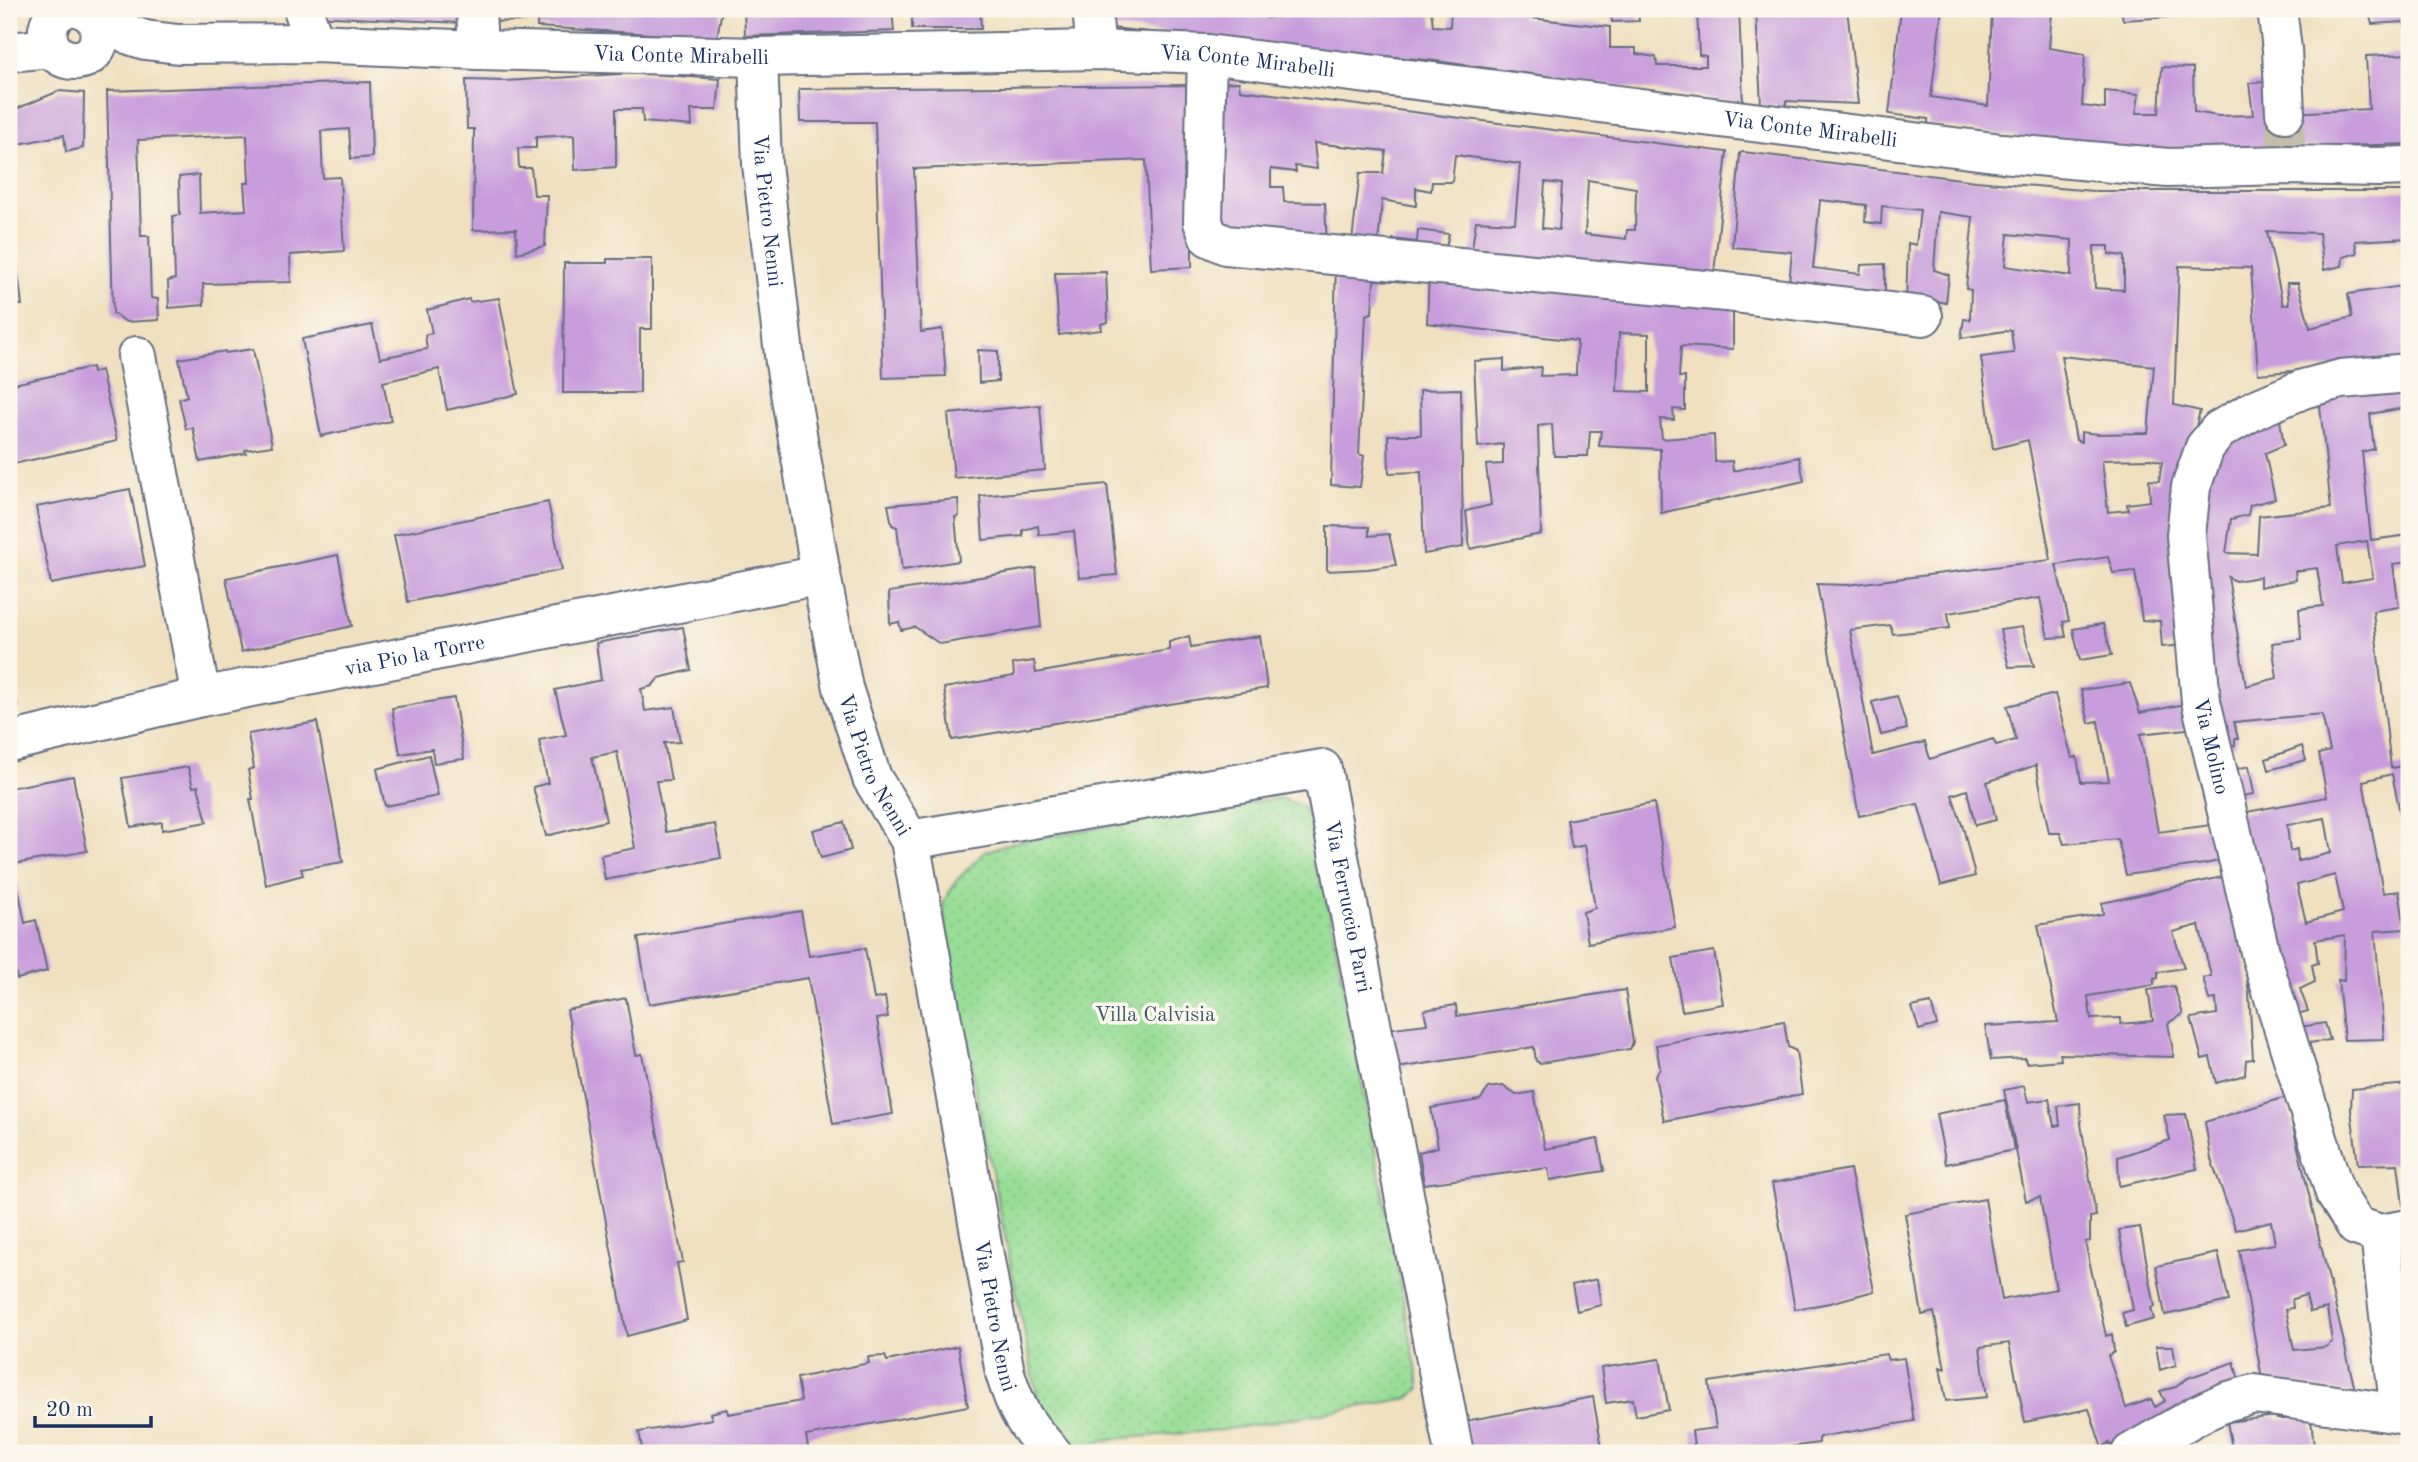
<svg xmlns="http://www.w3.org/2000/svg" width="2418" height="1462" viewBox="0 0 2418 1462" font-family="'Old Standard TT',serif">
<defs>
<pattern id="park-dots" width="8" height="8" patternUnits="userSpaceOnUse" patternTransform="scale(1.75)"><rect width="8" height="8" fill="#98dd96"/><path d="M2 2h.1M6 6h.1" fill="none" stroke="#82be84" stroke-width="1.8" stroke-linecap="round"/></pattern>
</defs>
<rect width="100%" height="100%" fill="#fbf7ec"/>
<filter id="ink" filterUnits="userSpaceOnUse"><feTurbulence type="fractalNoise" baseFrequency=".0143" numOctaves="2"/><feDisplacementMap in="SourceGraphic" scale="14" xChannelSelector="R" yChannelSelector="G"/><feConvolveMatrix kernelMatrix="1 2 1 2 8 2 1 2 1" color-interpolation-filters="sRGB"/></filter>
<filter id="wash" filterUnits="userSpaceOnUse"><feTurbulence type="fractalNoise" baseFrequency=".00686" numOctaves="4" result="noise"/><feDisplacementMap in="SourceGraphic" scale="28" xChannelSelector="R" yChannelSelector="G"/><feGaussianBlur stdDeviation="1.57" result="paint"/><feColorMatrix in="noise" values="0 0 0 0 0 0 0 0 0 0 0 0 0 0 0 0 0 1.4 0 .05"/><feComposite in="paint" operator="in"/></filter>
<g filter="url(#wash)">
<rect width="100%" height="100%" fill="#f0e0c0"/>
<path fill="url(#park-dots)" stroke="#5a867a" stroke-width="2" d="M 1279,798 L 1302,806 L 1313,825 L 1420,1388 L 1410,1398 L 1223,1430 L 1124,1438 L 1073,1446 L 1045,1426 L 1039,1405 L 961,1018 L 947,942 L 943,903 L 957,880 L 984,852 L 1014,842 Z"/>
<g id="blocks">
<path fill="#c89ddb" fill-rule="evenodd" d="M 205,9 L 226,9 L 225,12 L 205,11 Z
M 248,9 L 294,9 L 295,15 L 248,12 Z
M 313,9 L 460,9 L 461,23 L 313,16 Z
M 488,9 L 526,9 L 527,21 L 488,22 Z
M 538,9 L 722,9 L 717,38 L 537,27 Z
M 744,9 L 892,10 L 894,31 L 745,36 Z
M 912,9 L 980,9 L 981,29 L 912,29 Z
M 1108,9 L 1264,9 L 1266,18 L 1279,17 L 1282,9 L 1431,9 L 1433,26 L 1450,27 L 1451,9 L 1520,9 L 1522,17 L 1610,27 L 1610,48 L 1636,48 L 1636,54 L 1656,57 L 1657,66 L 1706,66 L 1706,56 L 1699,55 L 1697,9 L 1739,9 L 1743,103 L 1436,61 L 1111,28 Z
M 1611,9 L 1638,9 L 1639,21 L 1612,22 Z
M 1773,9 L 1847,9 L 1858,104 L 1786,101 L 1786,107 L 1761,105 L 1756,11 Z
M 1901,9 L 1942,9 L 1931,97 L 1988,106 L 1992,9 L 2066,9 L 2066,11 L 2052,12 L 2049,48 L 2085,54 L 2082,106 L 2105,109 L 2105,91 L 2139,94 L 2136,113 L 2159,113 L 2162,67 L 2193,68 L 2194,112 L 2218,116 L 2253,115 L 2249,83 L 2266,82 L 2268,114 L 2369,109 L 2366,56 L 2409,54 L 2409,144 L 2146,152 L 2032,139 L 1928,124 L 1928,119 L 1889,114 Z
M 2121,9 L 2187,9 L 2186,16 L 2123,20 Z
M 2368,9 L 2409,9 L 2409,43 L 2404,22 L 2372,24 Z
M 636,73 L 720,79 L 717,110 L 691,110 L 692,126 L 643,122 L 642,109 L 616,109 L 616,167 L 575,170 L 574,135 L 536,137 L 536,148 L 518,148 L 519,168 L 531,168 L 534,195 L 547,195 L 545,246 L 517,253 L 516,229 L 473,230 L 474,129 L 467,129 L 466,80 L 505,81 Z
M 370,82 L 372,157 L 351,159 L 349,129 L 321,131 L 323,178 L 340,177 L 344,251 L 290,255 L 291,282 L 203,284 L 204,305 L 169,308 L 168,281 L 175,279 L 173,216 L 180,215 L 179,177 L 199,175 L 200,213 L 246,210 L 244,183 L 249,183 L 247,135 L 138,140 L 141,236 L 149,236 L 151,298 L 158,299 L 159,320 L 126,322 L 113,313 L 107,91 Z
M 1239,82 L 1240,90 L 1727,152 L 1713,282 L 1471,255 L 1476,221 L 1515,223 L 1520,164 L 1455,155 L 1452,182 L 1432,182 L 1431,191 L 1416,188 L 1416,206 L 1382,200 L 1378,246 L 1352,241 L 1360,173 L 1383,173 L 1386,151 L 1314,143 L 1317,169 L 1295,166 L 1296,172 L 1271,169 L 1271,187 L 1283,187 L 1284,202 L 1325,203 L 1327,248 L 1216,225 L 1211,83 ZM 1588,180 L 1636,188 L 1635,230 L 1627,230 L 1626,239 L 1585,234 ZM 1545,182 L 1562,184 L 1559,230 L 1542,228 Z
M 1192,85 L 1192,267 L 1151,269 L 1146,160 L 914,169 L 921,332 L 942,329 L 946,376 L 883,378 L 875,122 L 800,122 L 799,89 Z
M 59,91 L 84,93 L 83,148 L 66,152 L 64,135 L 9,146 L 9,112 Z
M 1743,152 L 1976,181 L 2093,191 L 2409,191 L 2409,238 L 2355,241 L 2357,253 L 2343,257 L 2342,266 L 2324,270 L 2319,233 L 2267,231 L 2283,305 L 2289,304 L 2287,283 L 2298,283 L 2310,328 L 2352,317 L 2348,294 L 2403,286 L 2403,280 L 2409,278 L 2409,296 L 2405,297 L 2409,315 L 2409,361 L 2258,374 L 2251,268 L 2179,266 L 2174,405 L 2200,411 L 2181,481 L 2186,645 L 2162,647 L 2160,621 L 2142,620 L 2135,571 L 2113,573 L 2108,557 L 2056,565 L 2069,621 L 2063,622 L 2066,637 L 2048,638 L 2040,598 L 1948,613 L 1950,628 L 1893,634 L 1890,625 L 1850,630 L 1873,755 L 1925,742 L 1930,759 L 1993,739 L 1996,745 L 2016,740 L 2007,706 L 2055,694 L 2072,758 L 2077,757 L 2081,782 L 2109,781 L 2098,721 L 2089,723 L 2081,690 L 2130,683 L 2140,713 L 2190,703 L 2197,728 L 2140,734 L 2158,832 L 2219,824 L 2227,859 L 2205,864 L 2126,875 L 2118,839 L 2064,844 L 2060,833 L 2049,833 L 2036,765 L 1987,782 L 1996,820 L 1975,825 L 1967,790 L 1952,795 L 1964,831 L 1975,876 L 1941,885 L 1918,804 L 1859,816 L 1817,584 L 1847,585 L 2051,560 L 2028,440 L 1993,449 L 1981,357 L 2014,353 L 2011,330 L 1961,338 L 1964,319 L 1970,320 L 1971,290 L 1966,289 L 1973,217 L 1938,212 L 1934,270 L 1949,275 L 1946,303 L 1932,300 L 1906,304 L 1908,243 L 1916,245 L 1920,210 L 1882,206 L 1881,224 L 1865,222 L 1866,205 L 1820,200 L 1813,268 L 1860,274 L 1861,265 L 1885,264 L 1885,300 L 1788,293 L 1792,252 L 1732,247 L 1740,153 ZM 2008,234 L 2072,240 L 2071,276 L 2005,266 ZM 2094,246 L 2109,246 L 2109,254 L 2124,256 L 2124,290 L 2095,288 ZM 2061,356 L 2154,366 L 2148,433 L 2098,434 L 2081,432 L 2081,442 L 2076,440 ZM 2151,459 L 2162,462 L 2159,481 L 2149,480 L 2150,501 L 2127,504 L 2128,510 L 2108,512 L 2102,460 Z
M 1418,230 L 1449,234 L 1444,256 L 1392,249 L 1393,239 L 1417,242 Z
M 607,259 L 652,259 L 652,329 L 640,329 L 640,393 L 563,393 L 564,263 L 607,263 Z
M 1336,260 L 1412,267 L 1412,282 L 1374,280 L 1372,313 L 1366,315 L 1359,454 L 1364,456 L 1360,487 L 1331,485 Z
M 9,263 L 17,264 L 22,305 L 9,304 Z
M 1106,272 L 1108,322 L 1101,324 L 1102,330 L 1059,335 L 1055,273 Z
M 1429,272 L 1733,306 L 1733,349 L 1681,346 L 1679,377 L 1685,377 L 1685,410 L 1673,409 L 1674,420 L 1660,419 L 1662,439 L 1714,435 L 1715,462 L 1732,461 L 1733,471 L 1799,457 L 1804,481 L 1661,513 L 1660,449 L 1599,446 L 1601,431 L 1590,431 L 1588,456 L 1554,456 L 1552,424 L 1538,426 L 1541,534 L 1470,549 L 1466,511 L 1491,505 L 1486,465 L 1503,464 L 1503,444 L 1478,447 L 1474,361 L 1504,359 L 1504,371 L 1541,367 L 1540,376 L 1576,375 L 1577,341 L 1427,323 ZM 1619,333 L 1649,334 L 1649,392 L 1617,391 Z
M 499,298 L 518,394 L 447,410 L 439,369 L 383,382 L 391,421 L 321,436 L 302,339 L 372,325 L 380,358 L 427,349 L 425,335 L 432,333 L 427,310 L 469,299 L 470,302 Z
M 253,349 L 272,446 L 245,450 L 246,453 L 200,462 L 193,428 L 186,429 L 179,399 L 187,396 L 179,359 L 225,351 L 226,353 Z
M 978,350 L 998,351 L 998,381 L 979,383 Z
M 92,367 L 93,373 L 101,370 L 117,441 L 9,465 L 9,385 Z
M 2409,387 L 2409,407 L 2370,414 L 2374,449 L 2362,452 L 2371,540 L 2409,535 L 2409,562 L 2393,564 L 2399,607 L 2373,611 L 2391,768 L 2409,765 L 2409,841 L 2406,842 L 2392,774 L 2363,781 L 2383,893 L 2399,891 L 2405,929 L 2375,931 L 2384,1039 L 2344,1040 L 2338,980 L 2344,981 L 2345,935 L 2315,940 L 2318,963 L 2312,965 L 2315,982 L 2300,989 L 2308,1011 L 2285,1017 L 2236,814 L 2327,797 L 2319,754 L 2330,751 L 2322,714 L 2234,722 L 2238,739 L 2235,739 L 2235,745 L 2218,747 L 2197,566 L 2207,477 L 2227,442 L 2279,414 L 2284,445 L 2265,453 L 2275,499 L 2250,505 L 2248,515 L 2231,519 L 2226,553 L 2257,554 L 2259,516 L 2331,508 L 2319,397 ZM 2367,541 L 2373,578 L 2342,583 L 2337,546 ZM 2317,568 L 2323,606 L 2299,609 L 2301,639 L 2272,643 L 2277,678 L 2246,686 L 2228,577 L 2235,581 L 2260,577 L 2260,587 L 2296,580 L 2295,571 ZM 2325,818 L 2331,853 L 2298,861 L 2297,849 L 2290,851 L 2287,825 ZM 2335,875 L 2343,912 L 2306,922 L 2297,885 Z
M 1461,389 L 1463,547 L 1424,554 L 1421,472 L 1389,473 L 1388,435 L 1421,435 L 1420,390 Z
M 1040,405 L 1045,470 L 954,478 L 948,414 Z
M 1107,484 L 1117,575 L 1079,578 L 1074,531 L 1039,535 L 1038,526 L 1023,530 L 1023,536 L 983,540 L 980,496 Z
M 130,489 L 145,566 L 51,584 L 36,507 Z
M 958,499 L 959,516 L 955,517 L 959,561 L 902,570 L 897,527 L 892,525 L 888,505 Z
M 548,502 L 562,570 L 408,602 L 394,535 Z
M 1327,526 L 1369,527 L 1369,536 L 1389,534 L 1396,565 L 1368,569 L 1327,571 Z
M 338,555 L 352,626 L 241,652 L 226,578 Z
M 1036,568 L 1041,627 L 940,644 L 915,627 L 901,630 L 899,622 L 890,624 L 889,592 Z
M 2103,624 L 2112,655 L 2080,660 L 2073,629 Z
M 683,627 L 691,670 L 659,678 L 652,686 L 641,689 L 645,711 L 674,707 L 680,742 L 664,743 L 671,780 L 656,781 L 666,832 L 715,824 L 721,858 L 605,880 L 601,855 L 635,848 L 617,752 L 592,757 L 606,821 L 546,836 L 533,787 L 548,783 L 539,740 L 566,735 L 555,690 L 601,680 L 596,643 Z
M 2022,627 L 2034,666 L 2009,667 L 2000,630 Z
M 1189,636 L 1191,647 L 1260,636 L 1267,688 L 952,740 L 944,688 L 1014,676 L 1013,664 L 1034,661 L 1036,673 L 1169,650 L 1169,642 Z
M 9,670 L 18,707 L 9,709 Z
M 1897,696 L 1907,729 L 1881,735 L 1872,702 Z
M 454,698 L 464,759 L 434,763 L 432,749 L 400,754 L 392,708 Z
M 317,722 L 343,862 L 301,869 L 303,875 L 266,885 L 250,799 L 253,799 L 248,770 L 254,768 L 248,734 Z
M 2302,746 L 2306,760 L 2269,770 L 2266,759 Z
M 429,755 L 438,796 L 385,806 L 377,769 Z
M 2249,766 L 2254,794 L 2230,798 L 2225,772 Z
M 188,767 L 193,787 L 198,786 L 207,822 L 162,830 L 162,822 L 131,827 L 122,778 Z
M 73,776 L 87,851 L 9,865 L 9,788 Z
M 1654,803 L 1675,927 L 1588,943 L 1583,912 L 1595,908 L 1585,845 L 1572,848 L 1567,820 Z
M 844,822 L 851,850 L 821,858 L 813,830 Z
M 2232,875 L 2249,993 L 2253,1059 L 2246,1060 L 2245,1075 L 2216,1083 L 2210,1057 L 2202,1059 L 2191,1018 L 2217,1014 L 2216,999 L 2209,1000 L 2203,978 L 2211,976 L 2199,925 L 2173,932 L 2184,968 L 2158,972 L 2158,978 L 2154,979 L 2154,985 L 2088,996 L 2091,1019 L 2121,1018 L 2121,1024 L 2153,1021 L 2148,990 L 2174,986 L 2183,1014 L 2168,1023 L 2174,1057 L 2060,1054 L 2061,1060 L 2026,1063 L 2025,1058 L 1991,1060 L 1985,1026 L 2058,1022 L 2038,925 L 2103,914 L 2102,903 Z
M 16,877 L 25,923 L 36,920 L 47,971 L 17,979 L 9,944 L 9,879 Z
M 801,911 L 809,956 L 865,948 L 874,999 L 885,997 L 888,1017 L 877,1019 L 893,1114 L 833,1124 L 808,978 L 649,1004 L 638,938 Z
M 1714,951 L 1723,1004 L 1682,1011 L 1673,958 Z
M 1625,990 L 1633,1042 L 1630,1049 L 1540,1063 L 1536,1061 L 1534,1047 L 1390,1069 L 1385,1029 L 1427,1024 L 1424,1010 L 1456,1005 L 1457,1016 Z
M 626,998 L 636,1055 L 642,1054 L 683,1262 L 677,1263 L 687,1320 L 627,1336 L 567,1010 Z
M 1931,1003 L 1937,1025 L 1919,1030 L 1912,1007 Z
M 1784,1021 L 1788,1047 L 1796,1051 L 1802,1094 L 1664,1121 L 1655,1076 L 1660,1068 L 1656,1045 Z
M 2325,1023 L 2330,1040 L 2302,1044 L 2299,1027 Z
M 2409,1084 L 2409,1203 L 2403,1205 L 2398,1164 L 2358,1165 L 2351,1110 L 2352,1089 Z
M 1503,1086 L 1516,1095 L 1534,1092 L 1545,1149 L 1598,1139 L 1604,1171 L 1550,1180 L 1548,1168 L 1424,1184 L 1419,1152 L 1438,1147 L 1431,1108 L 1480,1100 L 1489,1088 Z
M 2024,1086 L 2028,1102 L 2049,1099 L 2054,1126 L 2060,1125 L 2058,1106 L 2080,1103 L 2081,1124 L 2096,1216 L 2090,1217 L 2090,1241 L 2085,1242 L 2106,1336 L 2112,1334 L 2114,1352 L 2108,1356 L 2126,1408 L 2151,1399 L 2155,1407 L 2165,1401 L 2160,1391 L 2176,1387 L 2188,1378 L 2234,1362 L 2241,1388 L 2133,1440 L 2110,1445 L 2109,1442 L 2102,1448 L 2089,1409 L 2025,1422 L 2009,1343 L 1980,1347 L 1987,1397 L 1946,1401 L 1940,1367 L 1945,1369 L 1934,1312 L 1922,1315 L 1905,1214 L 1985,1199 L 2002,1300 L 2056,1289 L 2040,1197 L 2026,1201 L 2004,1090 Z
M 2286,1097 L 2356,1394 L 2262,1379 L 2239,1250 L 2275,1244 L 2271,1221 L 2236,1230 L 2211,1159 L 2205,1122 ZM 2306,1295 L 2310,1312 L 2327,1308 L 2332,1342 L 2326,1347 L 2294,1350 L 2286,1309 L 2293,1308 L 2292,1299 Z
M 2005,1100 L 2014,1150 L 1946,1164 L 1936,1114 Z
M 2186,1114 L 2197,1169 L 2119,1186 L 2118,1157 L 2170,1140 L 2164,1115 Z
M 1850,1169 L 1874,1291 L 1830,1303 L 1795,1309 L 1772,1183 Z
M 2140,1227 L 2155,1307 L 2151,1308 L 2154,1319 L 2126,1327 L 2122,1313 L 2133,1310 L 2119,1230 Z
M 2218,1253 L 2229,1301 L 2165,1315 L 2156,1266 Z
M 1597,1279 L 1601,1305 L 1577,1311 L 1572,1285 Z
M 958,1346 L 968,1406 L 806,1436 L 809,1453 L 643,1453 L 639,1432 L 712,1419 L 710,1413 L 727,1409 L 728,1414 L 801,1401 L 797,1378 L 869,1363 L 868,1357 L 885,1356 L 887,1361 Z
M 2156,1346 L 2173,1346 L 2176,1365 L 2160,1370 Z
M 1886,1354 L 1888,1360 L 1904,1358 L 1914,1421 L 1819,1437 L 1819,1443 L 1745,1453 L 1695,1453 L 1692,1431 L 1716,1428 L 1709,1382 Z
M 1660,1359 L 1669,1410 L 1636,1416 L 1633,1399 L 1606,1403 L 1601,1368 Z
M 1593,1397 L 1603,1453 L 1471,1453 L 1465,1421 Z
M 2276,1416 L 2277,1419 L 2311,1419 L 2314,1448 L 2290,1453 L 2283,1453 L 2282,1449 L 2255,1453 L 2233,1453 L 2227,1422 Z"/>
</g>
</g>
<g filter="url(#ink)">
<use href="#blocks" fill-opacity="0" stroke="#666d80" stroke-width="2"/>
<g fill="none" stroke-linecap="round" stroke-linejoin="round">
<path stroke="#c5bdac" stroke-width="38" stroke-dasharray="38 19" stroke-linecap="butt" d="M 2285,113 L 2286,148"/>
<g stroke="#666d80" stroke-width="42">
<g id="street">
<path d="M 64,9 C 37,21 45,62 77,60 C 105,58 107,17 82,9"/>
<path d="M 303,9 L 315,43"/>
<path d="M 476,9 L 478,50"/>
<path d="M 1092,9 L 1096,50"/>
<path d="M 2277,9 L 2282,49 L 2285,113"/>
<path id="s1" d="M 87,10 L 130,35 L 145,40 L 178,44 L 315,43 L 478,50 L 758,57 L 1096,50 L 1207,54 L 2002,153 L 2168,168 L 2287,165 L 2377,167 L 2409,166"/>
<path d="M 9,52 L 51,48"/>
<path d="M 1207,54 L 1203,222 L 1209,237 L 1226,245 L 1726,292 L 1923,316"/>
<path id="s2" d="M 758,57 L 762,164 L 785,363 L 821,575 L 843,688 L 872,778 L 910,840 L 1005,1373 C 1017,1412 1024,1423 1052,1453"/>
<path d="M 137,356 L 201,697"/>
<path id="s3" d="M 2409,373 L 2341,379 L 2303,389 L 2256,409 L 2219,430 L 2205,447 L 2191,487 L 2186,535 L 2201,701 L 2261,956 L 2335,1193 L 2356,1226 L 2380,1234 L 2409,1229"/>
<path id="s4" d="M 9,742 L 201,697 L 821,575"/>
<path id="s5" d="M 910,840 L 1322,769 L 1454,1453"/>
<path d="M 2380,1234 L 2400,1414"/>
<path d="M 2131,1453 L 2199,1414 L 2225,1402 L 2254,1394 L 2409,1415"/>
</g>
</g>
<use href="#street" stroke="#fff" stroke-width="38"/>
</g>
</g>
<g text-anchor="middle" stroke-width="7" stroke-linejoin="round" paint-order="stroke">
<g font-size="21" fill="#1b2f5e" stroke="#fbf7ec">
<text dy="7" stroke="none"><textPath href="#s1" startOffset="602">Via Conte Mirabelli</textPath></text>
<text dy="7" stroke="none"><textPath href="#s1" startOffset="1169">Via Conte Mirabelli</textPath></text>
<text dy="7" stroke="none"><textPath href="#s1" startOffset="1736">Via Conte Mirabelli</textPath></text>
<text dy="7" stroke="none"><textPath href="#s2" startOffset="154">Via Pietro Nenni</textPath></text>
<text dy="7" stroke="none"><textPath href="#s4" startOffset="415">via Pio la Torre</textPath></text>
<text dy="7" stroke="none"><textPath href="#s3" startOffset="527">Via Molino</textPath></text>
<text dy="7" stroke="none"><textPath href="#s2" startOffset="721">Via Pietro Nenni</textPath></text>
<text dy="7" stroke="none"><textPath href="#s5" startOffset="558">Via Ferruccio Parri</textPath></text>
<text dy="7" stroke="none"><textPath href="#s2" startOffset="1288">Via Pietro Nenni</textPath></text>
</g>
<g font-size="21" fill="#3a5a6c" stroke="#fbf7ec">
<text x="1155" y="1021">Villa Calvisia</text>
</g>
</g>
<rect width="2418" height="1462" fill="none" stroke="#fbf7ec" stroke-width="35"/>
<path d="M35 1416v10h116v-10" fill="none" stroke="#1b2f5e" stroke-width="3.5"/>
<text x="46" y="1416" font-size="21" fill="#1b2f5e" stroke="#fbf7ec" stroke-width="5" paint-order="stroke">20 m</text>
</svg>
